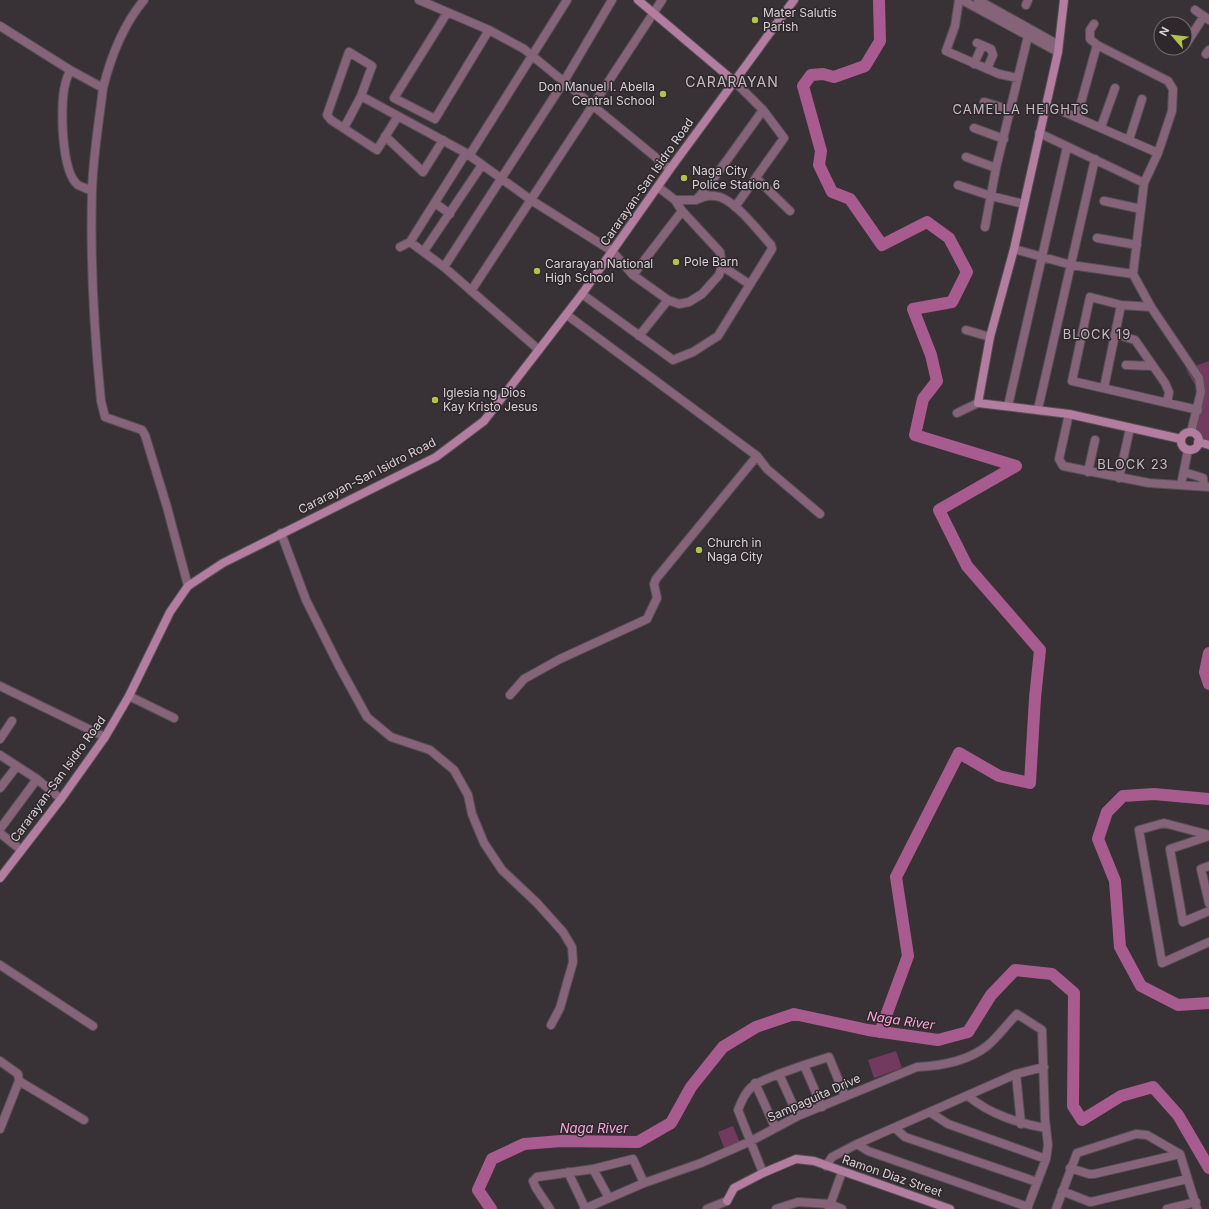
<svg xmlns="http://www.w3.org/2000/svg" width="1209" height="1209" viewBox="0 0 1209 1209" font-family="Inter,sans-serif">
<rect width="100%" height="100%" fill="#383135"/>
<path fill="#733a60" d="M 1209,361 L 1209,444 C 1183,430 1197,415 1197,394 C 1198,387 1189,376 1186,369 Z
M 896,1051 L 902,1068 L 874,1078 L 868,1060 Z
M 733,1126 L 740,1143 L 725,1150 L 718,1132 Z"/>
<g fill="none" stroke-linecap="round" stroke-linejoin="round">
<path stroke="#a85b8e" stroke-width="12" d="M 879,0 L 880,41 L 865,66 L 834,77 L 823,74 L 811,75 L 803,86 L 821,151 L 819,165 L 832,192 L 850,199 L 882,245 L 927,222 L 949,238 L 967,272 L 952,302 L 913,309 L 931,355 L 937,381 L 923,399 L 915,435 L 1016,466 L 939,510 L 967,566 L 1040,650 L 1035,698 L 1030,783 L 999,776 L 959,753 L 896,877 L 908,956 L 880,1032
M 1209,653 L 1205,672 L 1209,684
M 1209,799 L 1154,794 L 1123,796 L 1107,812 L 1098,839 L 1115,881 L 1120,947 L 1141,986 L 1178,1005 L 1209,1003
M 491,1209 L 478,1190 L 492,1159 L 524,1144 L 561,1141 L 638,1142 L 671,1123 L 691,1087 L 723,1047 L 756,1027 L 794,1014 L 868,1030 L 938,1040 L 968,1032 L 991,995 L 1015,970 L 1052,974 L 1074,993 L 1073,1106 L 1082,1120 L 1121,1096 L 1153,1087 L 1178,1115 L 1209,1168"/>
<g stroke="#554e52" stroke-width="10">
<path id="street" d="M 419,0 L 489,30 L 524,49 L 670,169
M 959,0 L 955,26 L 946,51 L 999,74 L 1018,78
M 962,0 L 1058,52
M 978,0 L 1057,44
M 1026,5 L 1028,0
M 1195,10 L 1209,20
M 447,13 L 394,98 L 435,119 L 489,30
M 0,26 L 70,70 L 103,88 C 99,122 93,156 92,191 C 90,262 94,331 101,401 L 105,417 L 142,430 L 145,435 L 167,507 L 188,586
M 977,43 L 991,49 L 993,55 L 987,69
M 1186,44 L 1204,16
M 1097,45 L 1168,81 L 1173,89 L 1172,111 L 1158,153 L 1144,183 L 1133,274 L 1151,307 L 1199,378 L 1201,392 L 1191,432
M 1206,54 L 1209,50
M 974,64 L 982,46
M 70,70 C 68,75 66,80 65,85 C 60,104 61,172 78,185 C 82,187 88,189 92,191
M 735,82 L 763,110 L 784,138 L 735,207
M 103,88 C 111,56 123,25 144,0
M 361,96 L 466,153 L 531,200 L 612,251 L 633,275 L 668,300 L 679,304 L 689,302 L 702,294 L 719,275 L 722,266 L 720,252 L 682,211 L 675,200 L 658,187
M 984,102 L 1011,110
M 1064,112 L 1158,153
M 1077,117 L 1097,45 L 1090,39 L 1090,30 L 1094,24
M 1101,127 L 1115,88
M 344,128 L 361,96 L 372,66 L 349,52 L 327,115 L 331,120 L 377,150 L 398,116
M 974,128 L 1004,139
M 1039,133 L 1144,183
M 385,136 L 423,172 L 443,140
M 1129,140 L 1142,99
M 469,156 L 567,0
M 966,157 L 996,168
M 756,178 L 790,211
M 958,185 L 991,196 L 1024,204
M 675,200 L 696,200 L 709,185 L 763,110
M 1104,201 L 1141,209
M 435,203 L 450,214
M 985,227 L 996,168 L 1028,36 L 1032,32
M 1097,238 L 1137,245
M 410,242 L 444,267 L 539,350
M 400,247 L 410,242 L 466,153
M 1014,249 L 1071,265 L 1133,274
M 424,251 L 482,165
M 722,266 L 749,284
M 444,267 L 563,83 L 612,0
M 633,275 L 682,211
M 471,291 L 662,0
M 582,294 L 673,360 L 693,352 L 718,336 L 772,249 L 771,245 C 759,232 733,197 715,196 C 708,195 702,197 696,200
M 1151,307 L 1121,305 L 1090,297 L 1072,381 L 1198,410
M 567,315 L 757,456 L 767,469 L 820,514
M 966,330 L 990,337
M 1115,334 L 1135,340 L 1165,383 L 1169,392 L 1167,403
M 639,336 L 668,300
M 1126,365 L 1152,366
M 1104,388 L 1121,305
M 1008,406 L 1067,147
M 1038,409 L 1095,159
M 957,413 L 978,403
M 1069,414 L 1059,459 L 1063,466 L 1149,483 L 1209,487
M 1088,472 L 1095,440
M 1184,472 L 1203,478 L 1204,486
M 1119,478 L 1130,428
M 1181,485 L 1188,450
M 281,533 L 306,600 L 339,666 L 367,717 L 391,737 L 430,750 L 454,770 L 468,795 L 472,814 L 484,843 L 502,870 L 537,903 L 563,932 L 572,947 L 573,962 L 560,1008 L 551,1025
M 0,686 L 105,737
M 510,695 L 524,679 L 560,659 L 647,619 L 657,598 L 654,584 L 656,579 L 757,456
M 129,696 L 174,718
M 0,739 L 12,721
M 0,755 L 37,779 L 61,799
M 0,788 L 17,766
M 0,829 L 37,779
M 0,833 L 21,850
M 1209,835 L 1164,823 L 1139,830 L 1162,963 L 1209,942
M 1209,836 L 1170,849 L 1183,922 L 1209,911
M 1209,866 L 1201,869 L 1209,903
M 0,965 L 93,1026
M 0,1061 L 18,1074 L 19,1081 L 0,1129
M 1016,1074 L 1021,1124
M 19,1081 L 84,1120
M 755,1083 L 775,1127
M 968,1096 C 991,1115 1018,1123 1046,1128
M 822,1107 L 804,1065 L 829,1057 L 845,1096
M 931,1113 L 948,1124 L 1046,1159
M 798,1116 L 779,1074 L 804,1065
M 895,1128 L 905,1137 L 1037,1182
M 857,1144 L 868,1151 L 1028,1207
M 826,1166 L 832,1157 L 857,1144 L 1016,1074 L 1044,1067
M 1070,1168 L 1089,1174 L 1094,1174 L 1180,1154
M 593,1169 L 609,1198
M 568,1172 L 585,1208
M 763,1173 L 738,1110 C 748,1084 754,1084 779,1074
M 1062,1191 L 1090,1202 L 1095,1201 L 1187,1179
M 829,1208 L 842,1172
M 550,1209 L 536,1188 L 533,1181 L 537,1177 L 593,1169 L 633,1159 L 644,1183
M 584,1209 L 644,1183 L 701,1163 L 751,1141 L 798,1116 L 917,1067 C 940,1066 968,1061 987,1046 C 998,1037 1007,1024 1017,1014 L 1042,1030 L 1045,1119 L 1048,1145 L 1046,1159 L 1027,1209
M 707,1209 L 727,1201
M 776,1209 L 798,1202 L 830,1204 L 842,1209
M 1056,1209 L 1077,1153 L 1136,1134 L 1147,1135 L 1180,1154 L 1197,1209
M 1167,1209 L 1196,1202"/>
</g>
<g stroke="#554e52" stroke-width="10">
<path id="secondary" d="M 638,0 L 735,82
M 1064,0 L 1058,52 L 1014,249 L 990,337 L 978,403 L 1069,414 L 1181,439
M1181 441a9 9 0 1 1 18 0a9 9 0 1 1-18 0Z
M 1198,442 L 1209,445
M 0,878 L 61,799 L 105,737 L 129,696 L 170,612 L 188,586 L 223,563 L 436,457 L 484,421 L 582,294 L 670,169 L 794,0
M 727,1201 L 734,1188 L 763,1173 L 796,1159 L 814,1161 L 950,1209"/>
</g>
<use href="#street" stroke="#856378" stroke-width="8"/>
<use href="#secondary" stroke="#b37d9f" stroke-width="8"/>
</g>
<g fill="#b2c34c" stroke="#2e272b" stroke-width="1.5">
<circle cx="755" cy="20" r="4"/>
<circle cx="663" cy="94" r="4"/>
<circle cx="684" cy="178" r="4"/>
<circle cx="676" cy="262" r="4"/>
<circle cx="537" cy="271" r="4"/>
<circle cx="435" cy="400" r="4"/>
<circle cx="699" cy="550" r="4"/>
</g>
<g text-anchor="middle" stroke-width="3" stroke-linejoin="round" paint-order="stroke">
<g font-size="12" fill="#d7d2d5" stroke="#2e272b" text-anchor="start">
<text x="763" y="17">Mater Salutis<tspan x="763" dy="14">Parish</tspan></text>
<text x="655" y="91" text-anchor="end">Don Manuel I. Abella<tspan x="655" dy="14">Central School</tspan></text>
<text x="692" y="175">Naga City<tspan x="692" dy="14">Police Station 6</tspan></text>
<text x="684" y="266">Pole Barn</text>
<text x="545" y="268">Cararayan National<tspan x="545" dy="14">High School</tspan></text>
<text x="443" y="397">Iglesia ng Dios<tspan x="443" dy="14">Kay Kristo Jesus</tspan></text>
<text x="707" y="547">Church in<tspan x="707" dy="14">Naga City</tspan></text>
</g>
<g font-size="12" fill="#d7d2d5" stroke="#2e272b">
<text transform="translate(647 182) rotate(-55)" y="4">Cararayan-San Isidro Road</text>
<text transform="translate(367 476) rotate(-27)" y="4">Cararayan-San Isidro Road</text>
<text transform="translate(58 779) rotate(-54)" y="4">Cararayan-San Isidro Road</text>
<text transform="translate(814 1098) rotate(-24)" y="4">Sampaguita Drive</text>
<text transform="translate(892 1176) rotate(19)" y="4">Ramon Diaz Street</text>
</g>
<g font-size="13" letter-spacing="1" fill="#c5bcc1" stroke="#2e272b">
<text x="1021" y="114">CAMELLA HEIGHTS</text>
<text x="1097" y="339">BLOCK 19</text>
<text x="1133" y="469">BLOCK 23</text>
</g>
<g font-size="13" font-style="italic" fill="#fba7dd" stroke="#2e272b">
<text transform="translate(901 1020) rotate(8)" y="5">Naga River</text>
<text x="594" y="1133">Naga River</text>
</g>
<g font-size="14" letter-spacing="1" fill="#c5bcc1" stroke="#2e272b">
<text x="732" y="87">CARARAYAN</text>
</g>
</g>
<g transform="translate(1173 36) rotate(298)"><circle r="19" fill="#2e272b" stroke="#726b6f"/>
<path d="M0-3L7 15L0 10L-7 15Z" fill="#b2c34c"/>
<text y="-6" font-size="11" font-weight="bold" text-anchor="middle" fill="#d7d2d5">N</text>
</g>
</svg>
